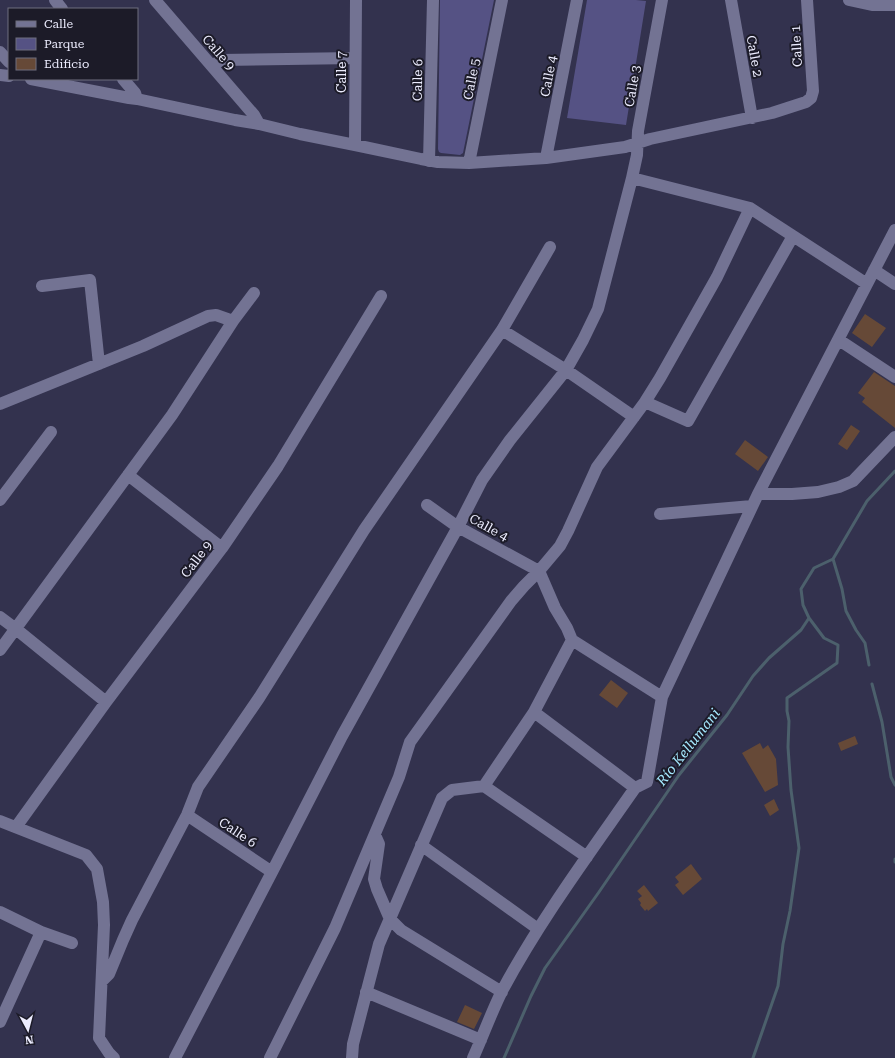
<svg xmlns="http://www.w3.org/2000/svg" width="895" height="1058" viewBox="0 0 895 1058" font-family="'Roboto Serif',serif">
<rect width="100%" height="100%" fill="#33324e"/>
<path fill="#555284" d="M 440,0 L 494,0 L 463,153 L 460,155 L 441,153 L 439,152 L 438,149 Z
M 587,0 L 636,0 L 646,1 L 626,125 L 567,118 Z"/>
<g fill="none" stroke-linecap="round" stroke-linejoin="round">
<path stroke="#4c606c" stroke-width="3" d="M 833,559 L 842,589 L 846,611 L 856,630 L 865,643 L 869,665
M 872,684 L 882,722 L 891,777 L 895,785
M 895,859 L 895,862
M 504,1058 L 531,996 L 545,968 L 599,892 L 679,775 L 727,715 L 753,676 L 769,658 L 801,630 L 809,618 L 803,605 L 801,589 L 814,568 L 833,559 L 867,501 L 895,471
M 753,1058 L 778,986 L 783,944 L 790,911 L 799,848 L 791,790 L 788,747 L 789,721 L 787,711 L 787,698 L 837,663 L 838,645 L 824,638 L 809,618"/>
</g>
<path fill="#664937" d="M 865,314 L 886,328 L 872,347 L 852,333 Z
M 874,372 L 895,386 L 895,428 L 862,402 L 865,398 L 858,393 Z
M 851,425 L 860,431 L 847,450 L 838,444 Z
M 745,440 L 768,457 L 758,471 L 735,454 Z
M 611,680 L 628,693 L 617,708 L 599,695 Z
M 855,736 L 858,744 L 841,751 L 838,743 Z
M 760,743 L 763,749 L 768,745 L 776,759 L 778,785 L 765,792 L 742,753 Z
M 774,799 L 779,810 L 770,816 L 764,805 Z
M 691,864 L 702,879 L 683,895 L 675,885 L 679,882 L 675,877 Z
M 644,885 L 658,903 L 648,911 L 647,909 L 645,911 L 640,905 L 641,903 L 638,899 L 642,896 L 637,891 Z
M 465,1005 L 482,1013 L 474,1029 L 457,1022 Z"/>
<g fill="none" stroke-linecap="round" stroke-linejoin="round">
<path stroke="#737393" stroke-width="12" d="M 55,0 L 62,9
M 155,0 L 254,115 L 259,124
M 731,0 L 752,118
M 849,0 L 872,5 L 895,5
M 0,52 L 9,62
M 212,66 L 221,60 L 355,58
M 0,75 L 9,76
M 31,79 L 129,98 L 137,99 L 235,120 L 259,124 L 300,134 L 355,145 L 421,159 L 438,162 L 469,163 L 546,158 L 625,147 L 650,139 L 772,113 L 806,102 L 811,98 L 813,91 L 807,0
M 123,79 L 135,93 L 137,99
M 355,145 L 356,0
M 546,158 L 577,0
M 429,161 L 433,0
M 469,163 L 502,0
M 632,178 L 750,208 L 867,284
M 874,270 L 895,284
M 42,286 L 90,280 L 99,364
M 502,330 L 566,370 L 634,417
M 839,340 L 895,377
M 645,402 L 688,421 L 793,236
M 0,404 L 143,346 L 208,316 L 216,315 L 233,321
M 128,475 L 222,548
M 758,494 L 792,494 L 818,492 L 839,487 L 853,481 L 895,437
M 0,500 L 51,432
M 427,505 L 458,527 L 539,571 L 555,608 L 567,628 L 572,640 L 662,697
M 660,514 L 752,506
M 0,617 L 16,629 L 106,702
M 0,650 L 172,415 L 233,321 L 254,293
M 534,712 L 635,788
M 484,786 L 587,857
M 187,815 L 272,872
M 0,821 L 86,855 L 97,869 L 103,902 L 104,925 L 99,1038 L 109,1053 L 114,1058
M 16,827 L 106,702 L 222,548 L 278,466 L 381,296
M 375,835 L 379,844 L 374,879 L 377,889 L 390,919 L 401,930 L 502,992
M 421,845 L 538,929
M 0,912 L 41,932 L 72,943
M 102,981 L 109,974 L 123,940 L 132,920 L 187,815 L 198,787 L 259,698 L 364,530 L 502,330 L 550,247
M 366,992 L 481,1040
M 0,1022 L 41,932
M 175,1058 L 272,872 L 342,736 L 458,527 L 482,480 L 510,440 L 566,370 L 583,340 L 598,309 L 632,178 L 637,155 L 638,131 L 662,0
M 270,1058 L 335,928 L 399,777 L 410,742 L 511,601 L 524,586 L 539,571 L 560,546 L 568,531 L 597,467 L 645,402 L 660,378 L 717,277 L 750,208
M 352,1058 L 353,1044 L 379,944 L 442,798 L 452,790 L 484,786 L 534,712 L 572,640
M 473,1058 C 483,1036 491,1013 502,991 C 540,920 589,854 635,788 L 647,782 L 662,697 L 758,494 L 895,230"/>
</g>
<g text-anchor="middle" stroke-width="4" stroke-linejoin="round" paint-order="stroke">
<g font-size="13" fill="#ececfe" stroke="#1c1b28">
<text transform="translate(796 46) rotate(-93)" y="5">Calle 1</text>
<text transform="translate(219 52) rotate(49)" y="5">Calle 9</text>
<text transform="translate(755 56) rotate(80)" y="5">Calle 2</text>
<text transform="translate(341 72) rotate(-90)" y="5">Calle 7</text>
<text transform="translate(548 76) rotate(-79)" y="5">Calle 4</text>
<text transform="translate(471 79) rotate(-79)" y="5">Calle 5</text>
<text transform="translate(417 80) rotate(-89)" y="5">Calle 6</text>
<text transform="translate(632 86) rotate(-80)" y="5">Calle 3</text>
<text transform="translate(489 527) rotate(29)" y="5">Calle 4</text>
<text transform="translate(196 559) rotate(-53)" y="5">Calle 9</text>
<text transform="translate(238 832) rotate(34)" y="5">Calle 6</text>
</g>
<g font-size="14" font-style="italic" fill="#a4e7fd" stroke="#1c1b28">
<text transform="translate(688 747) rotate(-52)" y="5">Río Kellumani</text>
</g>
</g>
<rect x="8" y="8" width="130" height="72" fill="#1c1b28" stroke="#6f6f7e"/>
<rect x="16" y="21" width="20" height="6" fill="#737393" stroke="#6f6f7e"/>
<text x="44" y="28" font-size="12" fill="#ececfe">Calle</text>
<rect x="16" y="38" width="20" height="12" fill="#555284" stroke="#6f6f7e"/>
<text x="44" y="48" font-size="12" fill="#ececfe">Parque</text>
<rect x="16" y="58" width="20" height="12" fill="#664937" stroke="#6f6f7e"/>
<text x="44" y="68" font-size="12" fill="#ececfe">Edificio</text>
<g transform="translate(28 1030) rotate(173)" stroke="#1c1b28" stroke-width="3" paint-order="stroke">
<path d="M0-3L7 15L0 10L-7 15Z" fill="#ececfe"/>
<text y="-6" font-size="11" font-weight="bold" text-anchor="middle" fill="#ececfe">N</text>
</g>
</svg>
